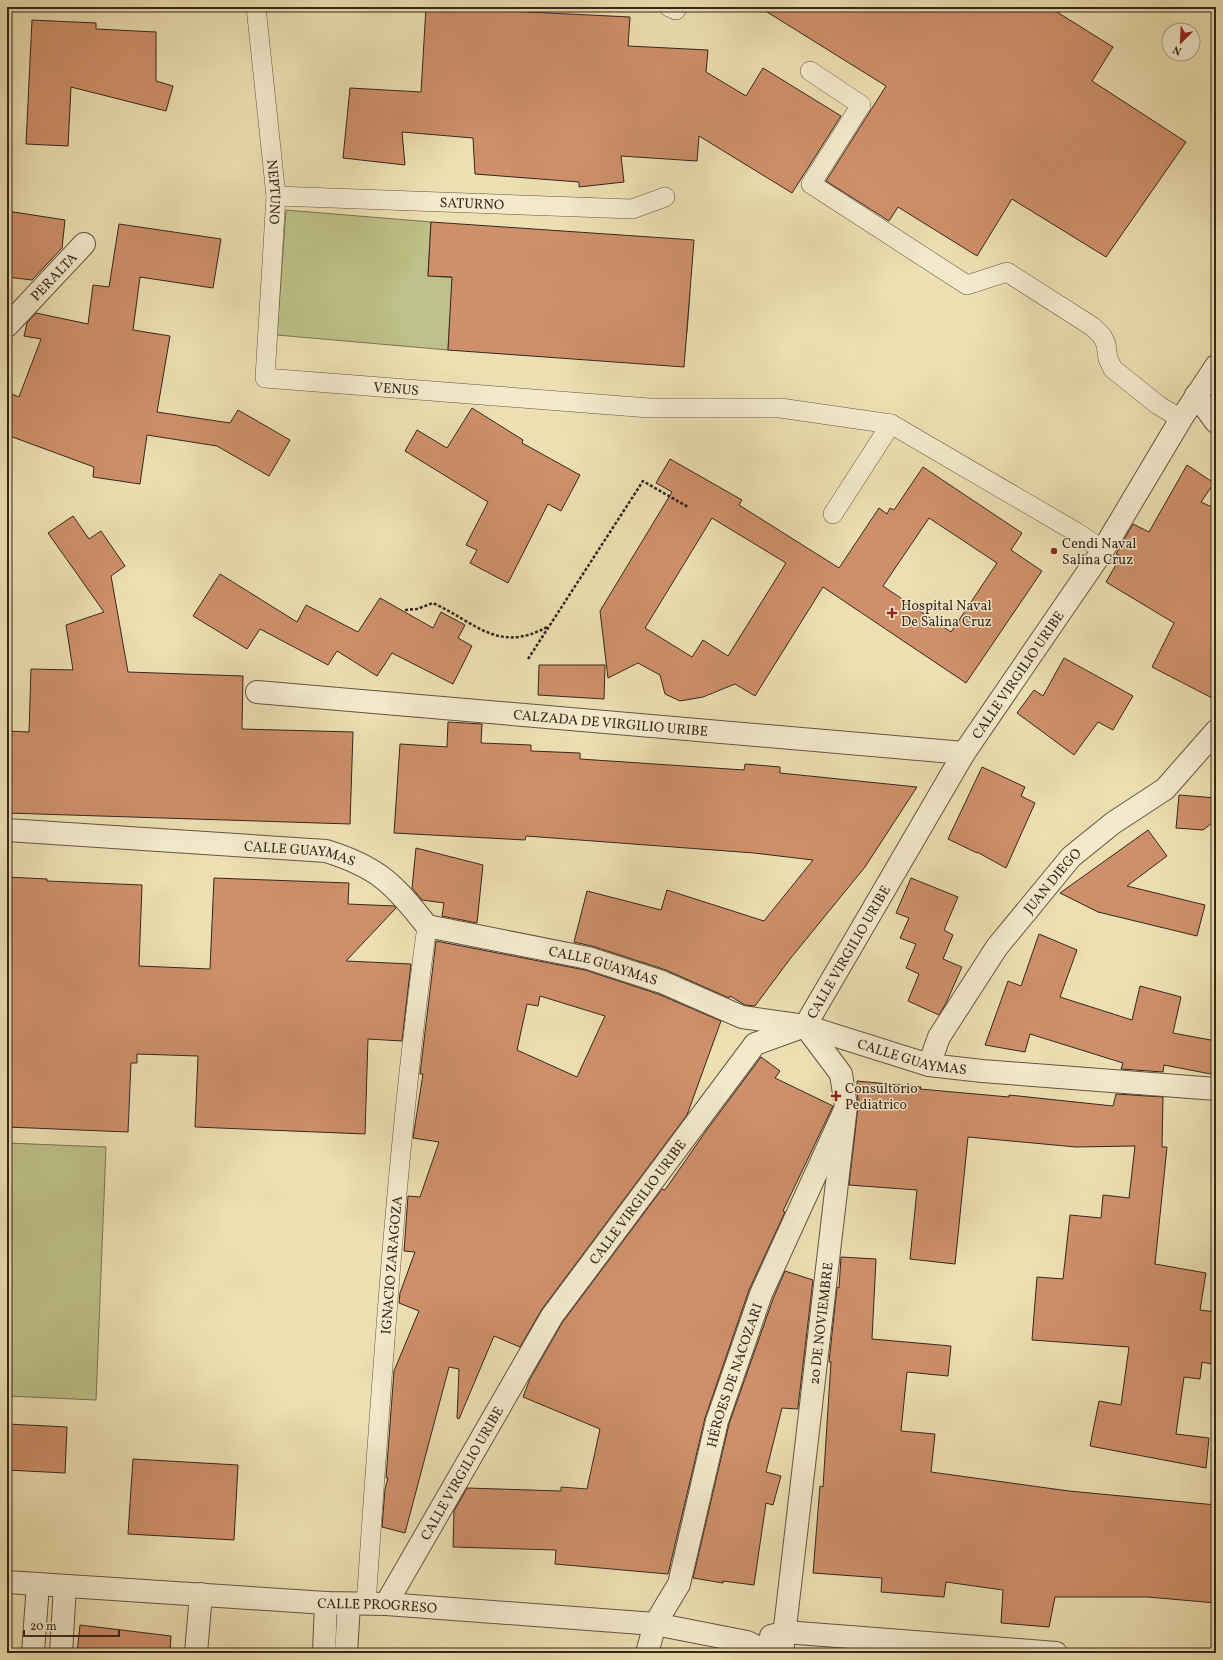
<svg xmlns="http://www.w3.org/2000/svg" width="1223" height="1660" viewBox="0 0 1223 1660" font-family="Vollkorn,serif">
<rect width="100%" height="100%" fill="#ecdfb1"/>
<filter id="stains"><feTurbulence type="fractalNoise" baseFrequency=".005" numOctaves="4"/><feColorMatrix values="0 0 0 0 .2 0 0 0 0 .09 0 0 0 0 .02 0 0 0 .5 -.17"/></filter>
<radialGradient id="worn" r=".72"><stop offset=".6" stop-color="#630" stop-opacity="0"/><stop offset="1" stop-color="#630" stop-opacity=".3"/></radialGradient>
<path fill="#bdc088" stroke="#7a7354" d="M 286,210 L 431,222 L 428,276 L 690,293 L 687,333 L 450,316 L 448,350 L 277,335 Z
M 7,1143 L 106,1147 L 96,1400 L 7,1396 Z"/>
<path fill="#ce906a" stroke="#36261f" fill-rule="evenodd" d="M 426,7 L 630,17 L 628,46 L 708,50 L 706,72 L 746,96 L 763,68 L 841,116 L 792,193 L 699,136 L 697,161 L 621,156 L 624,182 L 579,187 L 579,182 L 475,174 L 473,138 L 402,132 L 405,165 L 343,158 L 350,88 L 421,92 Z
M 759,7 L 1049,7 L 1113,47 L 1092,81 L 1186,142 L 1106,257 L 1012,199 L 977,256 L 898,207 L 889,221 L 826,181 L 886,86 Z
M 32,20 L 96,23 L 96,29 L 156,32 L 156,81 L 173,86 L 166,111 L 71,87 L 68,146 L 26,144 Z
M 7,211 L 65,220 L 62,248 L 32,280 L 7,277 Z
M 431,222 L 694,240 L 684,367 L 448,350 L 452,277 L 428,276 Z
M 119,224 L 221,239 L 213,288 L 140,277 L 133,330 L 170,336 L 157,412 L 230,423 L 238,410 L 290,440 L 269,476 L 217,446 L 147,435 L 140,484 L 93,477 L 94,467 L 7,435 L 7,392 L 19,397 L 41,339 L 24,336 L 27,323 L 36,313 L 88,324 L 93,285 L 109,287 Z
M 472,408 L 523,440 L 522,443 L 580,475 L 561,511 L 548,504 L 508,583 L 470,563 L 477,550 L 466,545 L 488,502 L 405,451 L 417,430 L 447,448 Z
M 670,459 L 742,500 L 739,505 L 839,568 L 879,508 L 887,514 L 890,508 L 894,510 L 923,467 L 1022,533 L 1011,550 L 1042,571 L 966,683 L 823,587 L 755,696 L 735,684 L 703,697 L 680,701 L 665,694 L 660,675 L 638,663 L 608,678 L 600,611 L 672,492 L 656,483 ZM 712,518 L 786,563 L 728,656 L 703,640 L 692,657 L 645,628 ZM 929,518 L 997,563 L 951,632 L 883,586 Z
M 1187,465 L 1214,483 L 1201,502 L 1216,509 L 1216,700 L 1152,667 L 1174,623 L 1106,582 L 1121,556 L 1116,554 L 1133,524 L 1149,532 Z
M 73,516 L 89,539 L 101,531 L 125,566 L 111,576 L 128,672 L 243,676 L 242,729 L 353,732 L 350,824 L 7,813 L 7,731 L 29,732 L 31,669 L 73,670 L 66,625 L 104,612 L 48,533 Z
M 220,574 L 297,622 L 306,605 L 358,632 L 380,598 L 433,628 L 441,612 L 465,625 L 458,638 L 472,646 L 453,684 L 392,653 L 377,676 L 337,651 L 328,665 L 260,629 L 247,649 L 193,616 Z
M 1064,658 L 1133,696 L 1113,730 L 1098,722 L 1074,755 L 1017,713 L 1034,690 L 1043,696 Z
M 539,665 L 605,665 L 604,699 L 538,695 Z
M 448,722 L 482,724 L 481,743 L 531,745 L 531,751 L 580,753 L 580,759 L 744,770 L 745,764 L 780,767 L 780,773 L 917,787 L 865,867 L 790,959 L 755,1006 L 745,1005 L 730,996 L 729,998 L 666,970 L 592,946 L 574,942 L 587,891 L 661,910 L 667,890 L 764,921 L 813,860 L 754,853 L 526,836 L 525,840 L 394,833 L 400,744 L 447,747 Z
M 982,767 L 1025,787 L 1021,796 L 1035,803 L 1006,868 L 977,852 L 977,853 L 948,839 Z
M 1179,795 L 1216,798 L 1216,820 L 1203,830 L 1176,828 Z
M 1148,830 L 1167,856 L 1127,886 L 1205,905 L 1197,936 L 1098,912 L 1060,893 Z
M 416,848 L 483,865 L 477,923 L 442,916 L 444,903 L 422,900 L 412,888 Z
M 7,877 L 47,879 L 47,881 L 142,885 L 139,966 L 210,969 L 214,878 L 349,883 L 348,904 L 395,906 L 396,908 L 346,961 L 411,964 L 402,1041 L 368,1039 L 365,1134 L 195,1127 L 198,1056 L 137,1054 L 137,1063 L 131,1063 L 128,1132 L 7,1127 Z
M 911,878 L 958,897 L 944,930 L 953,935 L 943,959 L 962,967 L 946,1003 L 939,1015 L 908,1001 L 919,974 L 906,968 L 916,944 L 900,938 L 909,918 L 896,913 Z
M 1039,934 L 1077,950 L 1060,997 L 1132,1020 L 1140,986 L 1181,997 L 1173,1033 L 1216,1041 L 1216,1075 L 1164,1065 L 1163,1072 L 1121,1069 L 1123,1063 L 1030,1034 L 1025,1052 L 985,1045 L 1008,981 L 1021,986 Z
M 436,941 L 585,970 L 658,994 L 721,1021 L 687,1115 L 542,1309 L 520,1347 L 494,1336 L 459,1419 L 457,1418 L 459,1369 L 449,1367 L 405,1533 L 382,1527 L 385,1489 L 388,1478 L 386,1478 L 394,1371 L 419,1311 L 399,1303 L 400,1293 L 415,1252 L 404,1251 L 408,1196 L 420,1197 L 439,1142 L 413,1138 L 423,1074 L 420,1074 ZM 540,996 L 605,1016 L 577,1077 L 517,1050 L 527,1004 L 538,1006 Z
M 761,1057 L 780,1071 L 775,1078 L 833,1106 L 783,1211 L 785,1212 L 749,1290 L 705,1418 L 668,1574 L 555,1564 L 556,1550 L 453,1547 L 454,1511 L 467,1488 L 561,1491 L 561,1487 L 587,1489 L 600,1429 L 523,1397 L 530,1379 L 562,1323 L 662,1189 L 665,1190 L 706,1131 Z
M 857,1081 L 921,1087 L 920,1089 L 1009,1097 L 1009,1095 L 1113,1106 L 1116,1094 L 1163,1097 L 1162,1147 L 1167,1147 L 1155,1264 L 1206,1273 L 1200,1310 L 1216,1312 L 1216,1365 L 1202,1362 L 1200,1379 L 1184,1377 L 1176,1434 L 1209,1438 L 1206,1468 L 1090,1446 L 1099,1401 L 1121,1405 L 1129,1347 L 1032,1340 L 1037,1277 L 1063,1279 L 1070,1215 L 1101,1218 L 1103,1195 L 1129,1198 L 1135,1146 L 1076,1147 L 968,1137 L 955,1264 L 910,1259 L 917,1190 L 849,1185 L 858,1107 Z
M 841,1257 L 876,1259 L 872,1339 L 951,1346 L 948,1376 L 907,1372 L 901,1431 L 935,1434 L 931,1472 L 1069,1491 L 1216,1505 L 1216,1603 L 1148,1597 L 1055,1597 L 1049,1627 L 1001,1623 L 1003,1590 L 946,1582 L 944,1597 L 881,1592 L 882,1578 L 813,1573 L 820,1486 L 823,1487 L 831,1362 L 829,1362 L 837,1287 L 839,1288 Z
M 785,1271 L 813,1280 L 798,1407 L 798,1409 L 782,1408 L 766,1472 L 781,1476 L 773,1505 L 766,1503 L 754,1585 L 723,1581 L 723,1583 L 693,1578 L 729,1424 L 773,1299 Z
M 7,1424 L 67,1427 L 65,1473 L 7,1470 Z
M 133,1459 L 238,1465 L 234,1540 L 128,1534 Z
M 80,1625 L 171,1636 L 170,1653 L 77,1653 Z"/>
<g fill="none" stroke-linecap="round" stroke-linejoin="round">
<g stroke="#645444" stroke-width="20">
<g id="service">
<path id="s1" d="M 256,7 L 276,196 L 265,378 L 649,408 L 780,408 L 891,424"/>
<path d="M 669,7 L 676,10"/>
<path d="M 810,71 L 861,105 L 811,184 L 967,285 L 1007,272 L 1093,327 L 1102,336 L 1106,344 L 1108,359 L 1113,369 L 1158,405 L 1181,419"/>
<path id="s2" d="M 276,196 L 632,209 L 665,197"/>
<path d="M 833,514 L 891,424 L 1076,532 L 1103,550"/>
<path id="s3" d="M 366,1604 C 382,1378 396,1151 427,926"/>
</g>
</g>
<g stroke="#645444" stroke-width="24">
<g id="minor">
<path id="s4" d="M 7,326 L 84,244"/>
<path d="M 1196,395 L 1216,422"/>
<path id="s5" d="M 257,692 L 964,753"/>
<path id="s6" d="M 7,830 L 326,851 C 378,867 394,884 427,926 L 588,958 L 662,982 L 742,1017 L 805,1026 L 929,1065 L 982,1071 L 1216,1089"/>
<path id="s7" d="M 929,1065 L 939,1037 L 997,947 L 1071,857 L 1113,823 L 1165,789 L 1216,731"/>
<path id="s8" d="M 386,1604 L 552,1316 L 755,1044 L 802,1027"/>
<path d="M 33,1653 L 38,1584"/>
<path d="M 61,1653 L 65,1586"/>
<path d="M 196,1653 L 201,1594"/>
<path d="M 324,1653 L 326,1603"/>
<path d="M 346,1653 L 349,1604"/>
<path id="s9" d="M 647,1653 L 655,1624 L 679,1584 L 717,1421 L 761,1294 L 844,1112"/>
</g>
</g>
<g stroke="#645444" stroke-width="24">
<g id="tertiary">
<path id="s10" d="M 7,1582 L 326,1603 L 386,1604 L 655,1624 L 747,1642 L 770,1653"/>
<path d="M 771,1636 L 785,1632 L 1056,1653"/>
<path id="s11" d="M 782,1653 L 846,1106 L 841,1074 L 805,1026 L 964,753 L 1103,550 L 1181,419 L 1216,366"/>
</g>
</g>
<path stroke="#36261f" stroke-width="2.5" stroke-dasharray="3 2" stroke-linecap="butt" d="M 405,610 L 417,609 L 433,603 C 475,622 498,654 547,627
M 528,659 L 643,481 L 688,507"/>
<use href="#service" stroke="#f3eacc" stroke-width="19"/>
<use href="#minor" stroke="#f3eacc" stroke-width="22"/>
<use href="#tertiary" stroke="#f3eacc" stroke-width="22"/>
</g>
<g fill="#8f2418" stroke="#f3eacc" stroke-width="1.5">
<circle cx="1054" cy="551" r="4"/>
<path d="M890 607h4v4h4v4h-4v4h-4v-4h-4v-4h4z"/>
<path d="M834 1090h4v4h4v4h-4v4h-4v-4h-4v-4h4z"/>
</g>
<g text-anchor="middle" stroke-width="3" stroke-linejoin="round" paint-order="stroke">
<g font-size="14" fill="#36261f" stroke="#f3eacc">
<text dy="5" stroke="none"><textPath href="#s1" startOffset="186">NEPTUNO</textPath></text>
<text dy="5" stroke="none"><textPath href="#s2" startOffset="196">SATURNO</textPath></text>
<text dy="5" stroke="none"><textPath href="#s4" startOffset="68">PERALTA</textPath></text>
<text dy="5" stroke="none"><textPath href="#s1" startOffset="504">VENUS</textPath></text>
<text dy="5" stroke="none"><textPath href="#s11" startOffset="1054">CALLE VIRGILIO URIBE</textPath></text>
<text dy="5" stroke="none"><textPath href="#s5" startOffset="355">CALZADA DE VIRGILIO URIBE</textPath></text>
<text dy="5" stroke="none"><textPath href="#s6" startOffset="294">CALLE GUAYMAS</textPath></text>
<text dy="5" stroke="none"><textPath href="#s7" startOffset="223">JUAN DIEGO</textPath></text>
<text dy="5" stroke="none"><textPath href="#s11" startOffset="729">CALLE VIRGILIO URIBE</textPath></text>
<text dy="5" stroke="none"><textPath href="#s6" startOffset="629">CALLE GUAYMAS</textPath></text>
<text dy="5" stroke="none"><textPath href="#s6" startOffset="953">CALLE GUAYMAS</textPath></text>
<text dy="5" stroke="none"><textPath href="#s8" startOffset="475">CALLE VIRGILIO URIBE</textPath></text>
<text dy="5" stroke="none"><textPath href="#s3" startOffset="340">IGNACIO ZARAGOZA</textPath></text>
<text dy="5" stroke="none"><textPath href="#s11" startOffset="332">20 DE NOVIEMBRE</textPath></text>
<text dy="5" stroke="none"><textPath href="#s9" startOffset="293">HÉROES DE NACOZARI</textPath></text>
<text dy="5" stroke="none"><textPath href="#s8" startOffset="151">CALLE VIRGILIO URIBE</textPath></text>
<text dy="5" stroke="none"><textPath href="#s10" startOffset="371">CALLE PROGRESO</textPath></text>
</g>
<g font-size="14" fill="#36261f" stroke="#f3eacc" text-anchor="start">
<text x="1062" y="548">Cendi Naval<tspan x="1062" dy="16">Salina Cruz</tspan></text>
<text x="901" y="610">Hospital Naval<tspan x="901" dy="16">De Salina Cruz</tspan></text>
<text x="845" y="1093">Consultorio<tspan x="845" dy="16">Pediatrico</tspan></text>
</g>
</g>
<rect width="1223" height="1660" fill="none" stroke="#ecdfb1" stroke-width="24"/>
<rect x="8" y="8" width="1207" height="1644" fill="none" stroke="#36261f" stroke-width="2"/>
<rect x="12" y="12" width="1199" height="1636" fill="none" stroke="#36261f"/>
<g transform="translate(1181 42) rotate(204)"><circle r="19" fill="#f3eacc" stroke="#a79c87"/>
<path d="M0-3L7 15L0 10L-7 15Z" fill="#8f2418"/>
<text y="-6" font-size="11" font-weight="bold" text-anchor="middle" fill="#36261f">N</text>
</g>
<path d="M24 1630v6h95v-6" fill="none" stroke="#36261f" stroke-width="2"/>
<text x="30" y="1630" font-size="12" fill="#36261f" stroke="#f3eacc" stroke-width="3" paint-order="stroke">20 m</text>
<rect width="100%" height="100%" filter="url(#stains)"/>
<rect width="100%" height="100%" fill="url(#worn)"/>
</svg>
